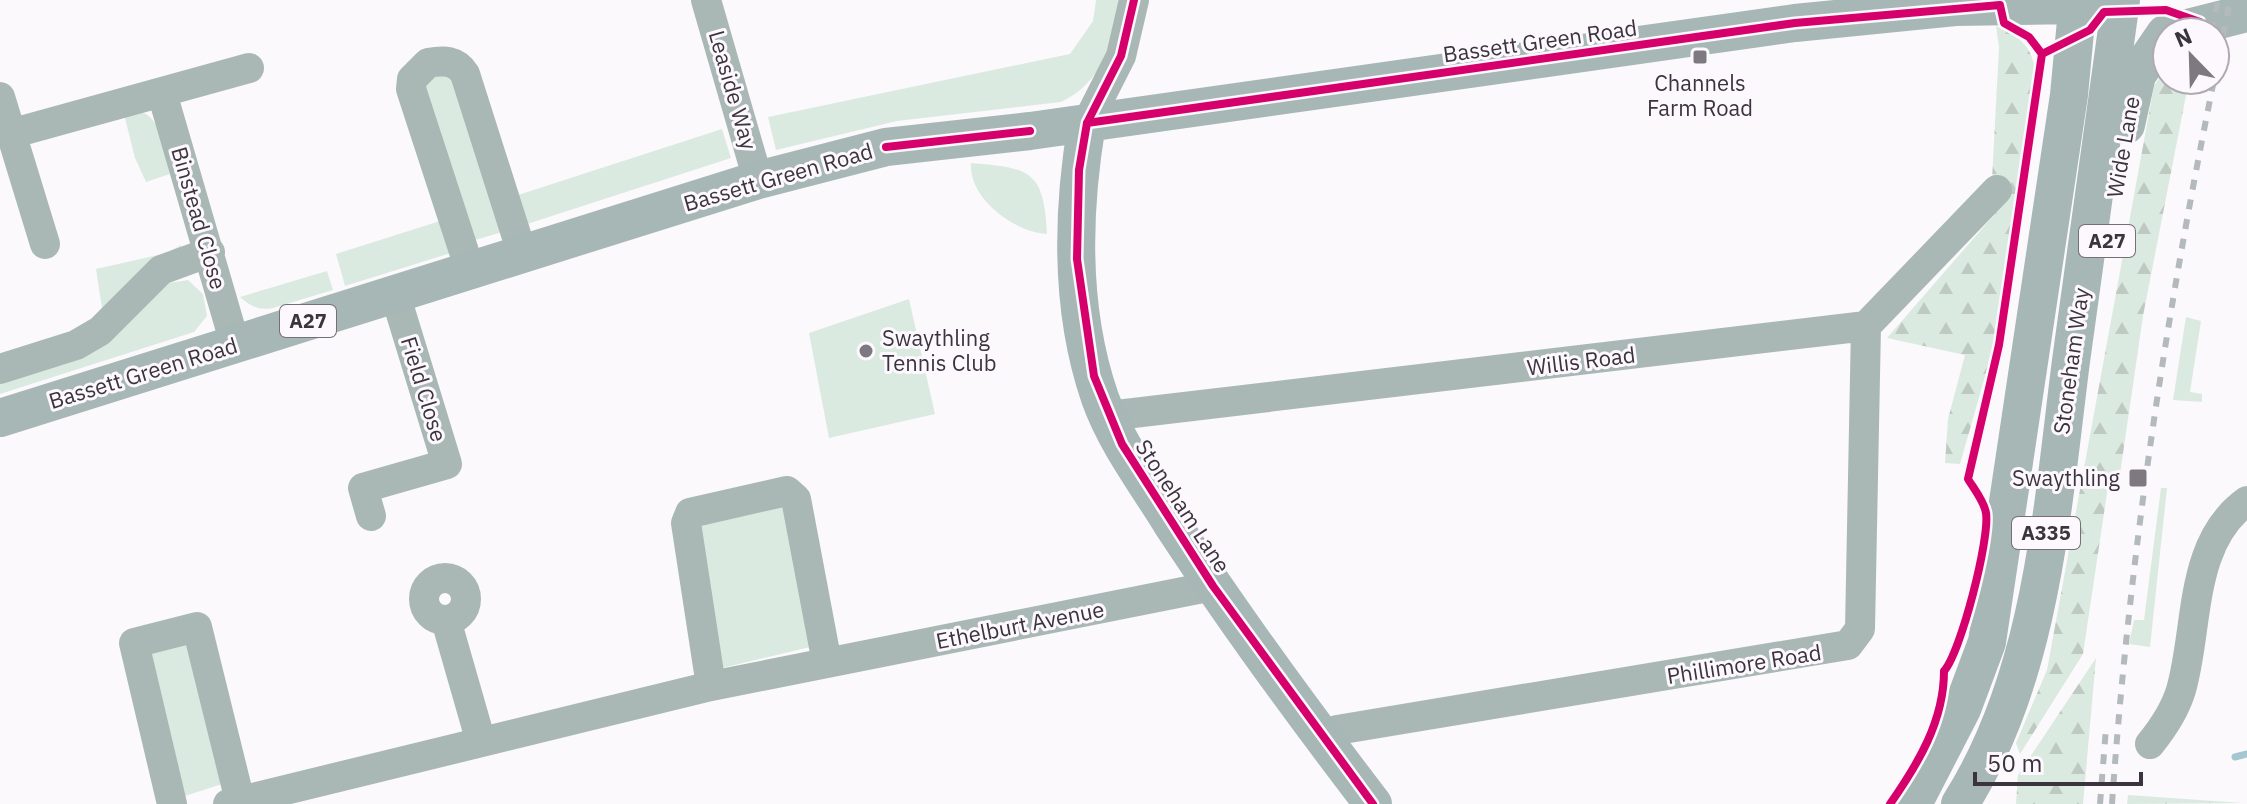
<svg xmlns="http://www.w3.org/2000/svg" width="2247" height="804" viewBox="0 0 2247 804" font-family="'IBM Plex Sans',sans-serif">
<defs>
<pattern id="forest-firs" width="22" height="20" patternUnits="userSpaceOnUse" patternTransform="scale(2)"><rect width="22" height="20" fill="#dbeae0"/><path d="M5 1l3.5 6h-7zM16 11l3.5 6h-7z" fill="#bdc9c1"/></pattern>
</defs>
<rect width="100%" height="100%" fill="#fbf9fc"/>
<path fill="#dbeae0" d="M 1096,0 L 1124,0 C 1117,41 1100,84 1061,102 L 897,121 L 776,150 L 768,117 L 1070,54 L 1093,21 Z
M 454,74 L 506,231 L 468,242 L 423,83 L 428,78 Z
M 138,111 C 162,115 164,153 170,174 L 146,182 L 135,158 L 124,114 Z
M 722,129 L 731,158 L 524,225 L 515,196 Z
M 971,163 C 1030,168 1044,170 1047,234 C 1014,232 968,198 971,163 Z
M 440,221 L 451,253 L 345,286 L 336,254 Z
M 181,245 L 182,252 L 103,315 L 96,269 L 167,253 Z
M 327,271 L 333,290 L 273,308 C 259,311 250,306 240,297 Z
M 166,279 L 169,283 L 188,280 L 203,294 L 207,316 L 194,332 L 0,394 L 0,382 Z
M 909,299 L 935,414 L 829,438 L 809,333 Z
M 2186,317 L 2201,321 L 2190,392 L 2202,394 L 2202,402 L 2173,400 Z
M 2161,488 L 2167,488 L 2150,647 L 2129,644 L 2134,620 L 2144,620 Z
M 787,506 L 810,647 L 722,668 L 696,526 Z
M 178,640 L 189,645 L 222,784 L 185,796 L 146,653 Z"/>
<path fill="url(#forest-firs)" d="M 1996,26 C 2022,37 2035,49 2035,78 L 1992,352 L 1960,464 L 1945,463 L 1948,419 L 1965,355 L 1887,338 L 2000,208 L 1992,180 L 1999,47 Z
M 2167,66 L 2167,80 L 2189,80 L 2143,316 L 2120,474 L 2110,473 L 2083,654 L 2020,754 L 2016,743 L 2047,670 L 2154,86 Z
M 2096,658 L 2083,804 L 2016,804 L 2018,775 Z
M 2128,795 L 2243,803 L 2127,804 Z"/>
<g fill="none" stroke-linecap="round" stroke-linejoin="round">
<path stroke="#a4c7d2" stroke-width="7" d="M 2235,757 L 2247,754"/>
<path stroke="#aab8b5" stroke-width="30" d="M 706,0 L 758,180
M 162,93 L 235,344
M 0,97 L 45,244
M 1087,123 L 1121,56 L 1134,0
M 10,134 L 249,68
M 470,270 L 411,89 L 412,79 L 428,63 C 444,60 456,60 465,74 L 522,253
M 0,369 L 76,345 L 100,331 L 161,270 L 210,252
M 1108,416 L 1866,326 L 1997,190
M 371,516 L 363,488 L 447,464 L 395,294
M424 599a21 21 0 1 1 42 0a21 21 0 1 1-42 0Z
M 446,620 L 481,742
M 711,686 L 686,523 L 690,513 L 787,491 L 796,499 L 827,663
M 1321,736 L 1337,730 L 1848,645 L 1860,629 L 1866,326
M 2150,744 C 2163,728 2175,710 2181,690 C 2199,628 2188,543 2247,501
M 172,804 L 134,643 L 197,627 L 240,801
M 228,804 L 711,686 L 1213,586"/>
<path stroke="#a7b7b5" stroke-width="38" d="M 2172,32 L 2247,13
M 1087,123 C 1072,212 1070,311 1100,398 C 1116,443 1147,483 1172,524 C 1235,620 1303,713 1373,804
M 2126,125 L 2137,75 L 2165,34
M 0,418 L 758,180 L 886,147 L 1030,131 L 1795,23 L 1955,7 L 2077,5 L 2085,0
M 1913,804 L 1962,709 L 1987,642 L 2069,95 L 2078,0
M 1960,804 C 2042,675 2052,509 2071,361 C 2087,240 2104,120 2121,0"/>
<path stroke="#b4b9bb" stroke-width="6" stroke-dasharray="10 10" stroke-linecap="butt" d="M 2211,32 L 2218,0
M 2215,75 L 2230,0
M 2100,804 L 2106,728
M 2112,804 C 2129,560 2165,320 2214,80"/>
<g stroke="#fcf8fd" stroke-width="13">
<path id="cycleway" d="M 1134,0 L 1121,56 L 1087,123 L 1079,170 L 1077,259 L 1094,376 L 1122,444 L 1213,586 L 1373,804
M 1087,123 L 1795,23 L 2000,5 L 2004,23 L 2029,37 L 2042,54 L 2090,30 L 2104,12 L 2166,10 L 2200,22
M 886,147 L 1030,131
M 1890,804 C 1918,764 1944,721 1944,671 C 1961,652 1990,538 1986,513 C 1984,501 1974,489 1968,479 L 1999,345 L 2042,54"/>
</g>
<use href="#cycleway" stroke="#d6006c" stroke-width="8"/>
</g>
<g fill="#7e7980" stroke="#fcf8fd" stroke-width="3">
<rect x="1692" y="49" width="16" height="16" rx="4"/>
<circle cx="866" cy="351" r="8"/>
<rect x="2128" y="468" width="20" height="20" rx="4"/>
</g>
<g text-anchor="middle" stroke-width="6" stroke-linejoin="round" paint-order="stroke">
<g fill="#fcf8fd" stroke="#756f77" stroke-width="2">
<rect x="2079" y="225" width="56" height="32" rx="6"/>
<rect x="280" y="305" width="56" height="32" rx="6"/>
<rect x="2012" y="517" width="68" height="32" rx="6"/>
</g>
<g font-size="20" font-weight="bold" fill="#3b343e">
<text x="2107" y="248">A27</text>
<text x="308" y="328">A27</text>
<text x="2046" y="540">A335</text>
</g>
<g font-size="22" fill="#3b343e" stroke="#fcf8fd">
<text transform="translate(1540 41) rotate(-8)" y="8">Bassett Green Road</text>
<text transform="translate(733 90) rotate(74)" y="8">Leaside Way</text>
<text transform="translate(2123 147) rotate(-80)" y="8">Wide Lane</text>
<text transform="translate(778 177) rotate(-16)" y="8">Bassett Green Road</text>
<text transform="translate(199 218) rotate(74)" y="8">Binstead Close</text>
<text transform="translate(1581 361) rotate(-7)" y="8">Willis Road</text>
<text transform="translate(2071 361) rotate(-82)" y="8">Stoneham Way</text>
<text transform="translate(143 373) rotate(-17)" y="8">Bassett Green Road</text>
<text transform="translate(424 389) rotate(73)" y="8">Field Close</text>
<text transform="translate(1183 506) rotate(57)" y="8">Stoneham Lane</text>
<text transform="translate(1020 625) rotate(-11)" y="8">Ethelburt Avenue</text>
<text transform="translate(1744 664) rotate(-9)" y="8">Phillimore Road</text>
</g>
<g font-size="22" fill="#3b343e" stroke="#fcf8fd">
<text x="1700" y="91">Channels<tspan x="1700" dy="25">Farm Road</tspan></text>
<text x="882" y="346" text-anchor="start">Swaythling<tspan x="882" dy="25">Tennis Club</tspan></text>
<text x="2120" y="486" text-anchor="end">Swaythling</text>
</g>
</g>
<g transform="translate(2191 56) rotate(337)"><circle r="38" fill="#fcf8fd" stroke="#afaab1" stroke-width="2"/>
<path d="M0-6L14 30L0 20L-14 30Z" fill="#7e7980"/>
<text y="-12" font-size="22" font-weight="bold" text-anchor="middle" fill="#3b343e">N</text>
</g>
<path d="M1975 772v12h166v-12" fill="none" stroke="#3b343e" stroke-width="4"/>
<text x="1987" y="772" font-size="24" fill="#3b343e" stroke="#fcf8fd" stroke-width="6" paint-order="stroke">50 m</text>
</svg>
